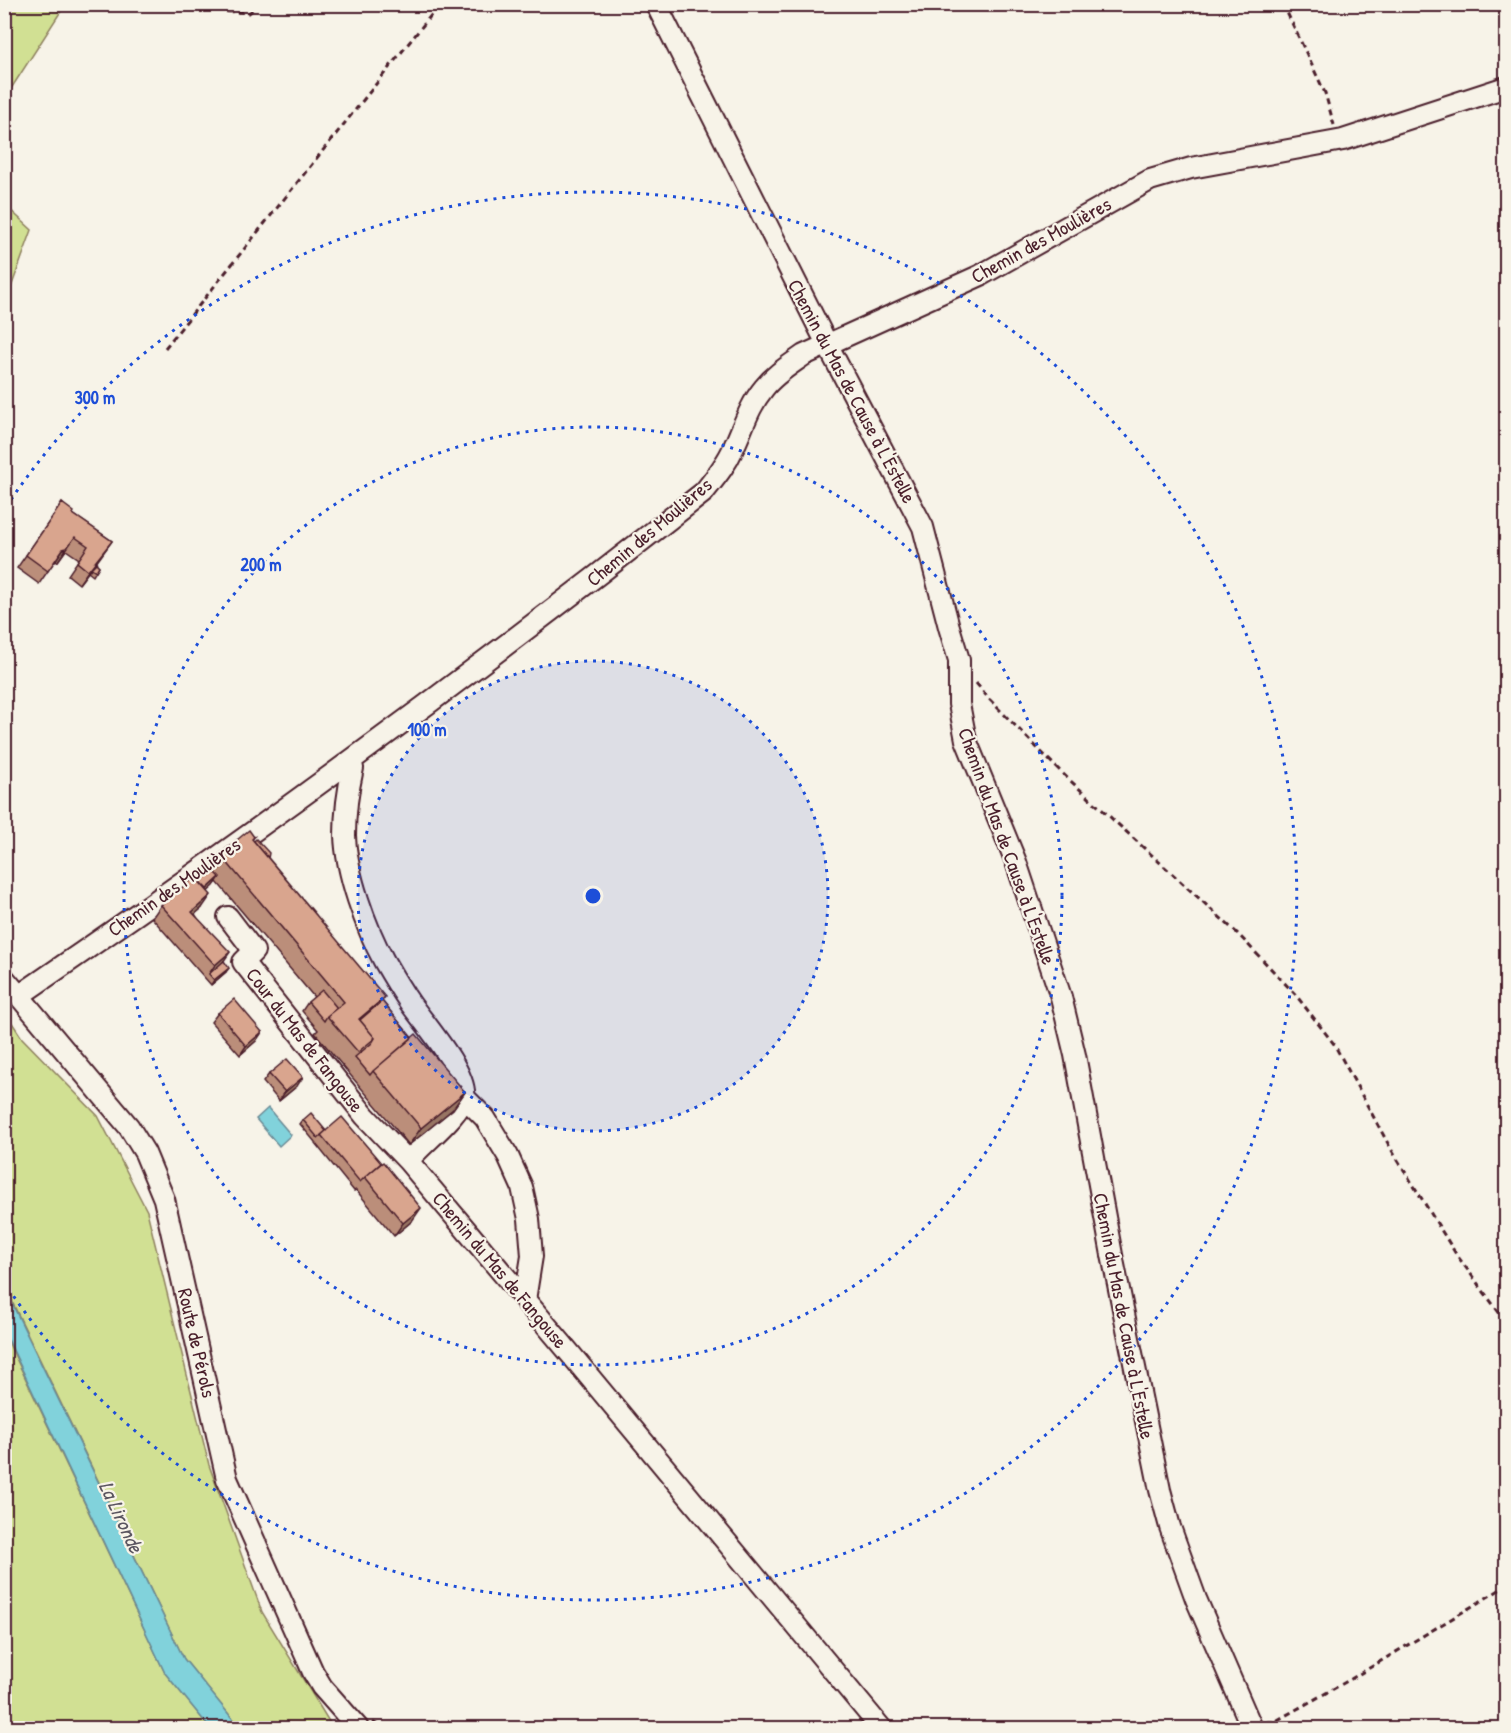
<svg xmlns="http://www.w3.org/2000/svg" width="1511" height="1733" viewBox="0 0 1511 1733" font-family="'Patrick Hand',sans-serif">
<rect width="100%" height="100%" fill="#f7f3e8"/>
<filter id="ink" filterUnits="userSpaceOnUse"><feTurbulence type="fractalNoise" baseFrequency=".0167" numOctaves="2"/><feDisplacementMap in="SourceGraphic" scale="12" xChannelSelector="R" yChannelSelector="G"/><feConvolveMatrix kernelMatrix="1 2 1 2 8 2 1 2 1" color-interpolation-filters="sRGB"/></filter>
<g filter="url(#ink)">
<path fill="#d1e093" stroke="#8e805f" stroke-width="1.5" d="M 5,4 L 65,5 L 5,98 L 4,5 Z
M 5,205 L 32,230 L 5,304 Z
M 5,1012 L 22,1038 L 98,1116 L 147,1211 L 209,1465 L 262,1612 L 333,1728 L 240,1728 L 184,1659 L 5,1287 Z
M 4,1333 L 165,1673 L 210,1728 L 5,1728 Z"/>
<path fill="#81d2db" stroke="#6b8a95" stroke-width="1.5" d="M 268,1108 L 291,1135 L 279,1146 L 256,1119 Z
M 4,1287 L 184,1659 L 240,1728 L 210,1728 L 165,1673 L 5,1333 Z"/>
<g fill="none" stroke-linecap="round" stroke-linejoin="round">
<g stroke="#4a1f2b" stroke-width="24">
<path id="minor" d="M 656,4 L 827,344 L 923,527 L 949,627 L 959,660 L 959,704 L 966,740 L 1016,862 L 1061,997 L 1075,1055 L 1112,1255 L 1160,1490 L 1170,1527 L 1196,1599 L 1252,1728
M 349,762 L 353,768 C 348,790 345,812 345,835 C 346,873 366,928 384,961 C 392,975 401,990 410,1003 C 424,1023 468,1073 464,1097 C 460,1115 422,1144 408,1161 L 568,1351 L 881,1728
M 228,917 L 254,951 L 243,962 L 365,1116 L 408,1161
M 4,978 L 129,1127 L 145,1153 L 164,1199 L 227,1479 L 313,1672 L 322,1687 L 358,1728
M 20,995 C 254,835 482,667 704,492 C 715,478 726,465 733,449 C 743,428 749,406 764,388 C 775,374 790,365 804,355 L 981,275 L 1150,180 L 1191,168 L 1343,140 L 1506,87
M 464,1097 L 485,1118 L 508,1156 L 522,1187 L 529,1219 L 532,1256 L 525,1300"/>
</g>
<path stroke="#4a1f2b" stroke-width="3" stroke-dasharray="6 4.5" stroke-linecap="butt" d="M 196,4 L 220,11 L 249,13 L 259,4
M 1283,4 L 1325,93 L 1334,125
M 165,348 L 440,4
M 976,683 L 989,699 L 1062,773 L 1237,933 L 1295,994 L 1334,1044 L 1391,1149 L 1456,1254 L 1506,1322
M 4,954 L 13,963
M 373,1722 L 382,1728
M 1267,1722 L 1274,1722 L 1351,1679 L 1506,1586"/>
<use href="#minor" stroke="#f7f3e8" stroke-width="20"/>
</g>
<path fill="#bb8e7a" stroke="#4a1f2b" stroke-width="1.5" d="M 62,503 L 73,514 L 112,541 L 96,563 L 99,566 L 93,576 L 88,572 L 79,584 L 68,575 L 79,559 L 66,550 L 58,561 L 54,562 L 39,584 L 17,568 Z
M 254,837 L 252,840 L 382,1001 L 412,1038 L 465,1092 L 453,1109 L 409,1145 L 315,1033 L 318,1030 L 302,1011 L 308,1002 L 314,997 L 217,882 L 208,891 L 202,908 L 195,914 L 224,961 L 226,972 L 211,985 L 152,918 L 161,905 L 211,868 L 220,854 Z
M 218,1013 L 262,1032 L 256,1041 L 240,1055 L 211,1022 Z
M 269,1074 L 297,1086 L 279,1101 L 263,1082 Z
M 303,1120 L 326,1131 L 412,1221 L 394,1236 L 356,1190 L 354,1191 L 315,1143 L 315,1142 L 300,1124 Z"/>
<path fill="#987463" stroke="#4a1f2b" stroke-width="1.5" d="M 112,541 L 102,554 L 79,584 L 88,571 Z
M 67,548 L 58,561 L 54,562 L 63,549 Z
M 220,877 L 214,886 L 196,902 L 203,893 Z
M 211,895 L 202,908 L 183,925 L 192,912 Z
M 230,952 L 221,965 L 209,974 L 215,965 Z
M 229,968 L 226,972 L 211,985 L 214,980 Z
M 385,997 L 373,1014 L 358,1026 L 359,1019 Z
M 262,1032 L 256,1041 L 240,1055 L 246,1046 Z
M 303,1077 L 297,1086 L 279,1101 L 285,1092 Z
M 465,1092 L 453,1109 L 409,1145 L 421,1128 Z
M 421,1208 L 412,1221 L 394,1236 L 403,1223 Z"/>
<path fill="#d9a58e" stroke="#4a1f2b" stroke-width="1.5" d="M 62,503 L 74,512 L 73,514 L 112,541 L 88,571 L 77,562 L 88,546 L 75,537 L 67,548 L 63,549 L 48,571 L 26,555 Z
M 96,563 L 99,566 L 96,571 L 91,568 Z
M 249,830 L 254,837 L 252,839 L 385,997 L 359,1019 L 375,1038 L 358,1052 L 327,1016 L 344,1002 L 220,854 Z
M 256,839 L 269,853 L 268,858 L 317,916 L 254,841 Z
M 210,867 L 220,877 L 207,889 L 196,878 Z
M 195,877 L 211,895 L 192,912 L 230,952 L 215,965 L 161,905 Z
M 224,961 L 229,968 L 214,980 L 209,974 Z
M 322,990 L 337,1008 L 327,1016 L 324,1021 L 308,1002 Z
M 234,999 L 262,1032 L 246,1046 L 218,1013 Z
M 382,1001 L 412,1038 L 373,1071 L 370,1075 L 355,1057 L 372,1043 L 375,1038 L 360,1020 Z
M 416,1034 L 465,1092 L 421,1128 L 373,1071 Z
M 287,1059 L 303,1077 L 285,1092 L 269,1074 Z
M 311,1113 L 326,1131 L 318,1138 L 303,1120 Z
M 342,1117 L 381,1163 L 365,1177 L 360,1182 L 321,1135 Z
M 383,1162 L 421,1208 L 403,1223 L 365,1177 Z"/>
</g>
<circle cx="593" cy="896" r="235" fill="#1d4ed8" fill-opacity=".12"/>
<g fill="none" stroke="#1d4ed8" stroke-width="3" stroke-dasharray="3 6">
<circle cx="593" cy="896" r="235"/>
<circle cx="593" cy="896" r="469"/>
<path d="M6 507A704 704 0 1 1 6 1285"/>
</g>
<g text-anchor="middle" stroke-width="4.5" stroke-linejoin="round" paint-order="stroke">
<g font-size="20" fill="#4a1f2b" stroke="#f7f3e8">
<text transform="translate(1041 240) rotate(-29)" y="7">Chemin des Moulières</text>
<text transform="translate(852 391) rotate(62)" y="7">Chemin du Mas de Cause à L'Estelle</text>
<text transform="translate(649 532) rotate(-40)" y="7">Chemin des Moulières</text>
<text transform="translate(1007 846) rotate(70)" y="7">Chemin du Mas de Cause à L'Estelle</text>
<text transform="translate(174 887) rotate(-35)" y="7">Chemin des Moulières</text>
<text transform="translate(305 1040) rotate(52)" y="7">Cour du Mas de Fangouse</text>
<text transform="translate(500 1270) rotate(50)" y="7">Chemin du Mas de Fangouse</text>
<text transform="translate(1124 1316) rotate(79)" y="7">Chemin du Mas de Cause à L'Estelle</text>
<text transform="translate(197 1343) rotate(77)" y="7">Route de Pérols</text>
</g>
<g font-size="21" font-style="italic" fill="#5a5560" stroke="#f7f3e8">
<text transform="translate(121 1517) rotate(65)" y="7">La Lironde</text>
</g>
</g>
<circle cx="593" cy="896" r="9" fill="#1d4ed8" stroke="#f7f3e8" stroke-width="3"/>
<g font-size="18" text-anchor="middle" font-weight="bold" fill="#1d4ed8" stroke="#f7f3e8" stroke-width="4.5" stroke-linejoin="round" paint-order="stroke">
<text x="95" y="404">300 m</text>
<text x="261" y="571">200 m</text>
<text x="427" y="736">100 m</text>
</g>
<rect width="1511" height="1733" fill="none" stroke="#f7f3e8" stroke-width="24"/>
<rect x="12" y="12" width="1487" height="1709" fill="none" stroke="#4a1f2b" stroke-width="2" filter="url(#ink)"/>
</svg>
